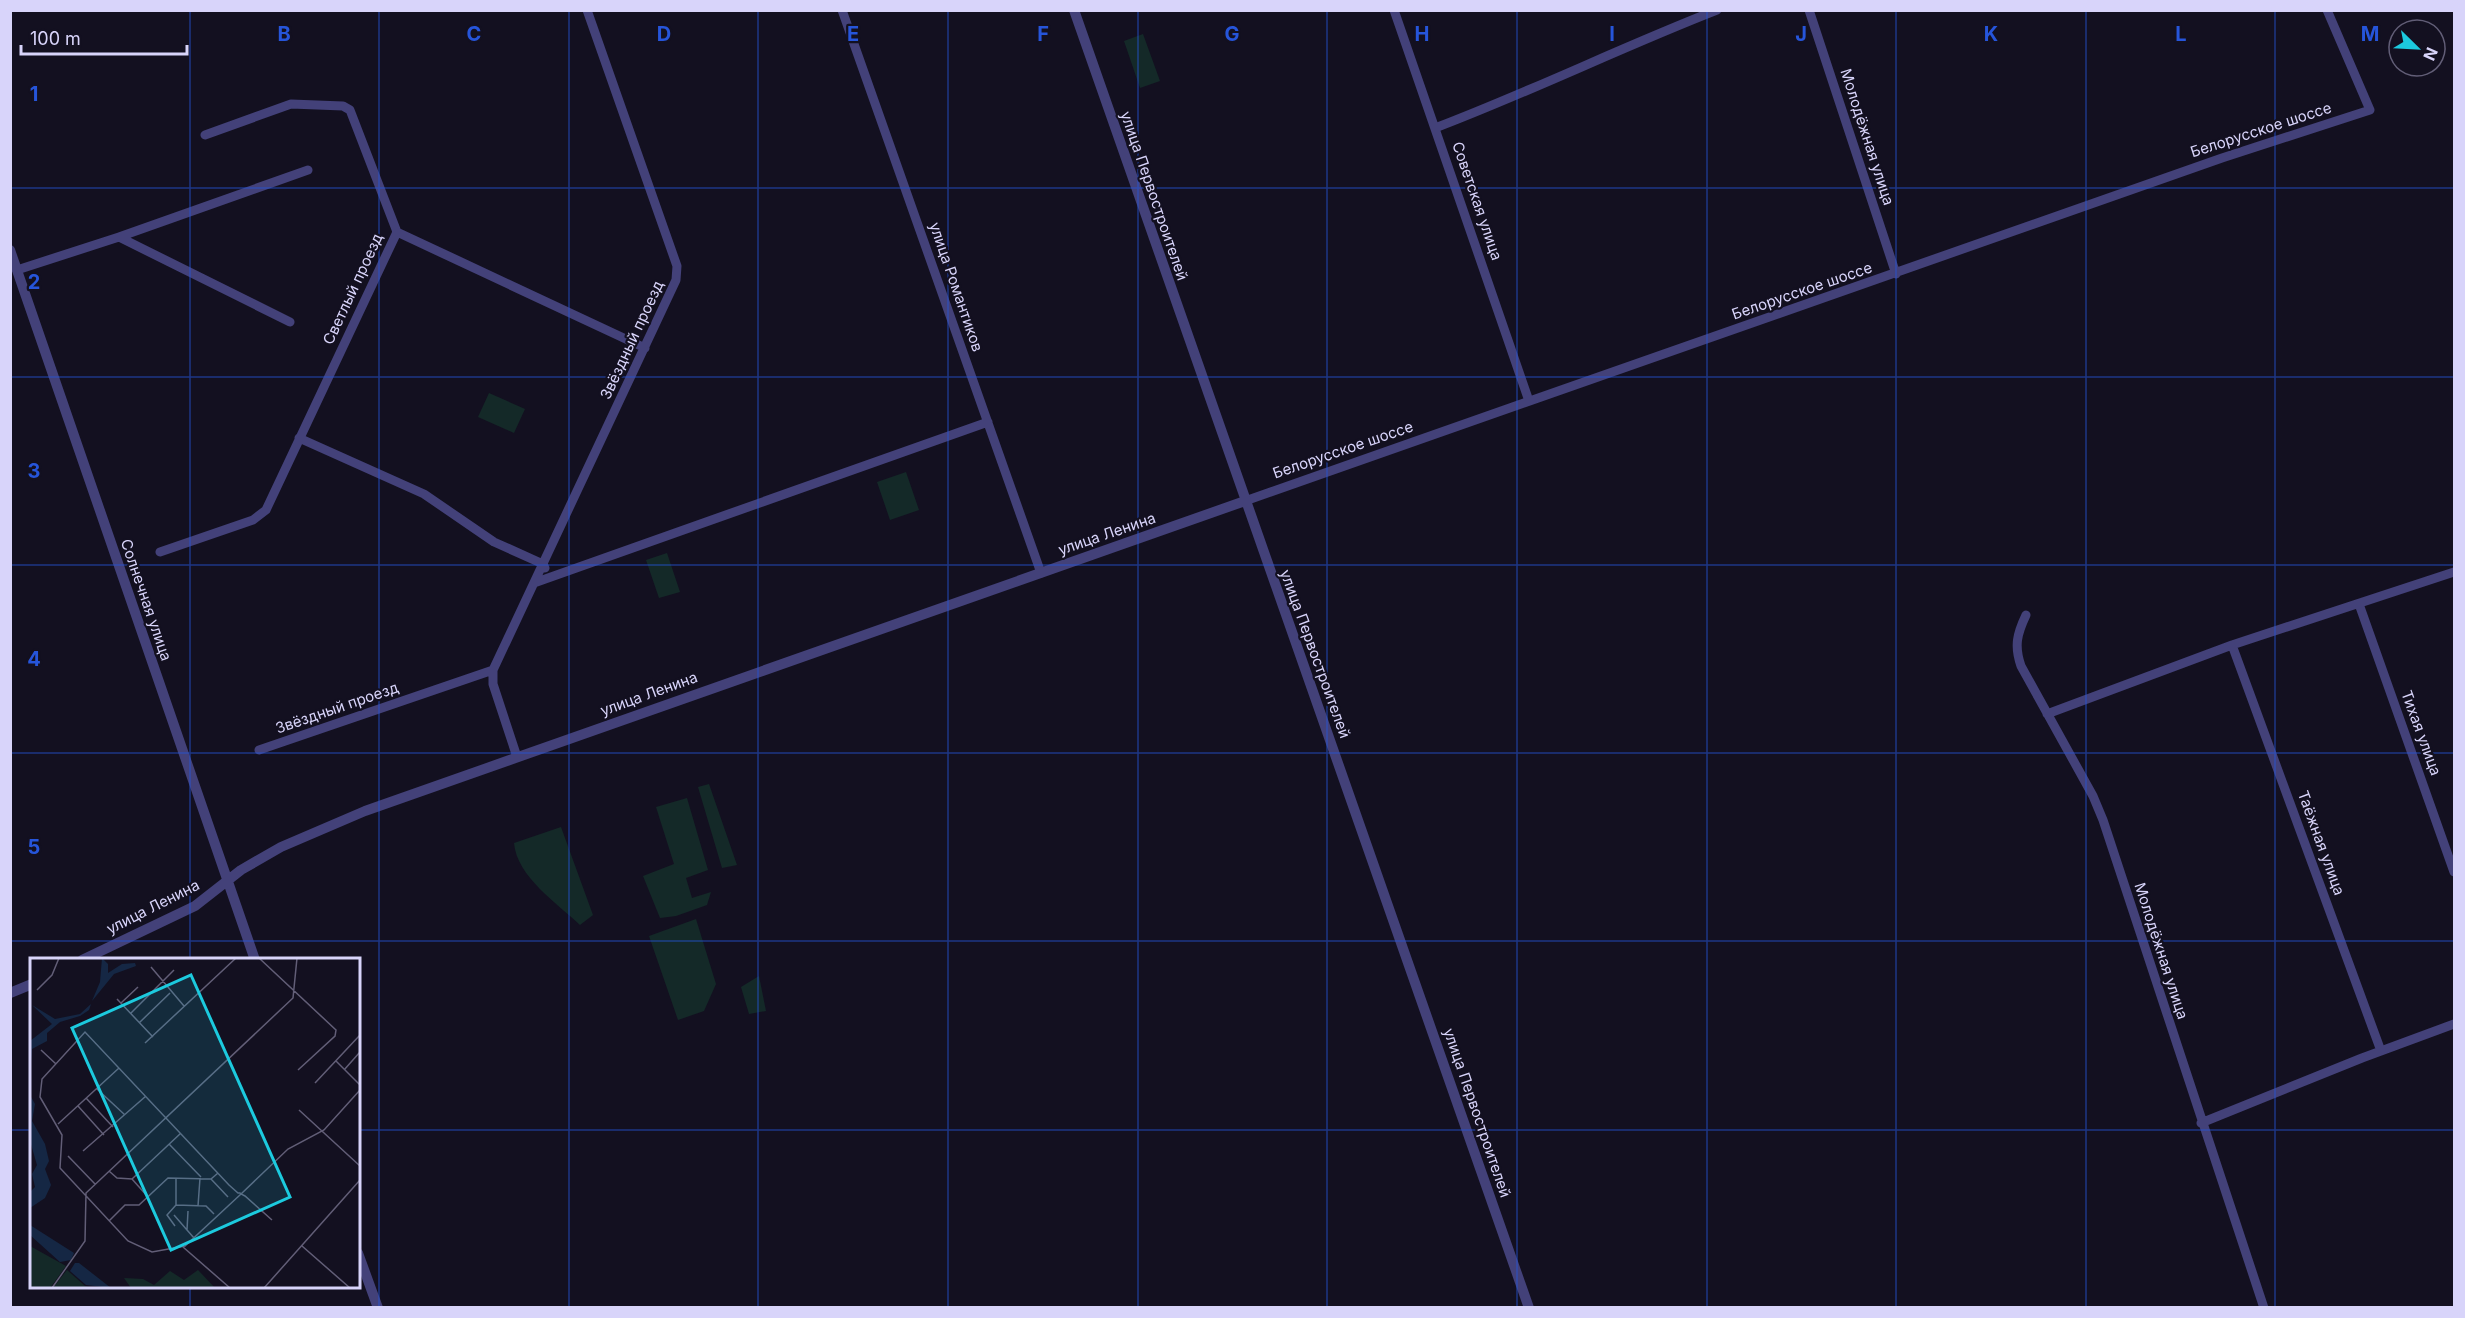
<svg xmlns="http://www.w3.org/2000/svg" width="2465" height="1318" viewBox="0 0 2465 1318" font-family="Inter,sans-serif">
<rect width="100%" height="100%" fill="#131020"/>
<path fill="#142928" d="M 1143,34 L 1160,81 L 1140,88 L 1124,41 Z
M 489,393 L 525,409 L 514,433 L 478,417 Z
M 906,472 L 919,510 L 890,520 L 877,482 Z
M 667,553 L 680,592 L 659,598 L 646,560 Z
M 709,784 L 737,865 L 722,868 L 698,787 Z
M 687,798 L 708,870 L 686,878 L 692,898 L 711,892 L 707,905 L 676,916 L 660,918 L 643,876 L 674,864 L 656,807 Z
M 561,827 L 593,915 L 580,925 C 557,903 517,877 514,843 Z
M 696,919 L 716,984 L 704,1011 L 678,1020 L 649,936 Z
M 759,976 L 766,1011 L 749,1014 L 741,987 Z"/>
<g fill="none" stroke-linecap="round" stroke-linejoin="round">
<path stroke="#434179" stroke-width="9" d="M 842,10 L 1041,573
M 1394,10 L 1529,401
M 1809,10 L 1896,274
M 1435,128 C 1530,92 1622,47 1717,10
M 397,232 L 645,348
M 119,237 L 308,170
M 17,270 L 119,237 L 290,322
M 299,438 L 424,494 L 494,542 L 543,564 L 545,568
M 1245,501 L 2222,158 L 2370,110 L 2327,10
M 160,552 L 253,520 L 266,510 L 397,232 L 350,110 L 343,106 L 291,104 L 205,135
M 534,583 L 988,422
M 2359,604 L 2454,872
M 2026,615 C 2017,634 2014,646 2021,666 L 2093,796 L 2103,820 L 2264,1308
M 2232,645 L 2381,1051
M 2047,714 L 2232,645 L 2454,572
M 259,750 L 493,670
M 517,757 L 493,684 L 493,670 L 676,280 L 677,266 L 587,10
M 2201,1123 L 2362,1058 L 2454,1024"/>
<path stroke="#434179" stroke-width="10" d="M 1074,10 L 1529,1308
M 10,250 L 255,960
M 82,960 L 195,906 L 241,870 L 281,847 L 365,811 L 1245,501
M 10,993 L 32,984
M 358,1253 L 378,1308"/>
</g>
<path fill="none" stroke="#2655da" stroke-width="1.5" stroke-opacity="0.55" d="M 190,10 L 190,960M 379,10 L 379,1308M 569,10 L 569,1308M 758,10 L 758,1308M 948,10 L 948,1308M 1138,10 L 1138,1308M 1327,10 L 1327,1308M 1517,10 L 1517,1308M 1707,10 L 1707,1308M 1896,10 L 1896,1308M 2086,10 L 2086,1308M 2275,10 L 2275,1308M 10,188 L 2454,188M 10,377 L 2454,377M 10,565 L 2454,565M 10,753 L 2454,753M 10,941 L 2454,941M 10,1130 L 32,1130M 358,1130 L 2454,1130M 190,1286 L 190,1308"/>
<g text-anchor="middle" stroke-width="4.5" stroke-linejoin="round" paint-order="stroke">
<g font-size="15" fill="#d8d4fa" stroke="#131020">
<text transform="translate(2261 130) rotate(-18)" y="5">Белорусское шоссе</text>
<text transform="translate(1867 137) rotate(72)" y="5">Молодёжная улица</text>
<text transform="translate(1154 196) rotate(71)" y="5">улица Первостроителей</text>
<text transform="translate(1477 201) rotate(71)" y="5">Советская улица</text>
<text transform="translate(956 287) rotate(71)" y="5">улица Романтиков</text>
<text transform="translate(353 289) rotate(-65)" y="5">Светлый проезд</text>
<text transform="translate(1802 291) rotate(-19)" y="5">Белорусское шоссе</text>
<text transform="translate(632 340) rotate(-65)" y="5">Звёздный проезд</text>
<text transform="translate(1343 450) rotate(-19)" y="5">Белорусское шоссе</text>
<text transform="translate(1107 534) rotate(-19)" y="5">улица Ленина</text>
<text transform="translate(146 600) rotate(71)" y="5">Солнечная улица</text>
<text transform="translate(1315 654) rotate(70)" y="5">улица Первостроителей</text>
<text transform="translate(649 694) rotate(-20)" y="5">улица Ленина</text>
<text transform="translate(337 708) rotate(-19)" y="5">Звёздный проезд</text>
<text transform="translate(2421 733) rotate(70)" y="5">Тихая улица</text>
<text transform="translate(2321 843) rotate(70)" y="5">Таёжная улица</text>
<text transform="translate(153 907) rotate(-27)" y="5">улица Ленина</text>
<text transform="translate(2161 951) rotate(72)" y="5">Молодёжная улица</text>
<text transform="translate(1477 1113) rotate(71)" y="5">улица Первостроителей</text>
</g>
</g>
<g transform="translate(30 958)">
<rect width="330" height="330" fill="#131020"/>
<path d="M 0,288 L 36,308 L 20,330 L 0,330 ZM 37,312 L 55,328 L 61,330 L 23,330 ZM 168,312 L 185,330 L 101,330 L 94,320 L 113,321 L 124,327 L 140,313 L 154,322 Z" fill="#142928"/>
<path d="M 72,0 L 78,6 L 78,15 L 92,6 L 105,5 L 106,8 L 84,16 L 62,43 L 70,24 ZM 61,46 L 59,52 L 50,58 L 30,64 L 17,75 L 17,83 L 2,91 L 0,117 L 0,83 L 22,66 L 2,47 L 25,61 L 50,56 ZM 0,137 L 5,146 L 2,163 L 15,186 L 19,203 L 15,211 L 21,227 L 15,240 L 0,250 L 0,234 L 5,229 L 2,216 L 7,207 L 0,183 ZM 0,267 L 44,295 L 41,302 L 30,304 L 0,277 ZM 45,305 L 49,305 L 81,330 L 56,327 L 40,313 Z" fill="#152744"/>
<path fill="none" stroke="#625e77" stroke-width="1.5" d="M 229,0 L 306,72 L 305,78 L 268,112M 121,9 L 154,48M 7,32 L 22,17 L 29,0M 87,41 L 123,79M 91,45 L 108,29M 101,55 L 144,12M 109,65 L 140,35M 115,85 L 206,0M 11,92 L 26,106M 306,103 L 330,127M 314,112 L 330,94M 285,125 L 330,77M 67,131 L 95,157M 56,140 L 83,169M 48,148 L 74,177M 269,152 L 330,208M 28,166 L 89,110M 139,186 L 171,219M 53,193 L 116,138M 38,198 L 65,226M 79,213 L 87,220 L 102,221 L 151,175M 102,221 L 118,239M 181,221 L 198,239M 146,247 L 146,220M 168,248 L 170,220M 158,253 L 157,272 L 164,280M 144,257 L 157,272M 242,262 L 215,238 L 211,236 L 210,235 L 208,235 L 199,227 L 55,74 L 12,121 L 10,139 L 32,177 L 30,210 L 98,283 L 122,294 L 155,288 L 211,236 L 258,191 L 294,172 L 330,132M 79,263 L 95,247 L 109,247 L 138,220 L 181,221 L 188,215M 145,268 L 137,257 L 146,247 L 176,248 L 184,256M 272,288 L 320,330M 153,289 L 200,330M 22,330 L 55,283 L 56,235 L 263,40 L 267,0M 234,330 L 330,222"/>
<path fill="#1ccade" fill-opacity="0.15" stroke="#1ccade" stroke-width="3" d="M 161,17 L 260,239 L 141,292 L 42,70 Z"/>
<rect width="330" height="330" fill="none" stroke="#d8d4fa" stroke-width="3"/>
</g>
<g font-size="20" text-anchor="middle" font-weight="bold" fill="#2655da" stroke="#131020" stroke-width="4.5" stroke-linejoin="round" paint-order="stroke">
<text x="284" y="41">B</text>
<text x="474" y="41">C</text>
<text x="664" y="41">D</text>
<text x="853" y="41">E</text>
<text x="1043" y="41">F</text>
<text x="1232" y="41">G</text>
<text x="1422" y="41">H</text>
<text x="1612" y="41">I</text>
<text x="1801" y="41">J</text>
<text x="1991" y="41">K</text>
<text x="2181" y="41">L</text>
<text x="2370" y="41">M</text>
<text x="34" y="101">1</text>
<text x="34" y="289">2</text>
<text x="34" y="478">3</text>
<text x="34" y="666">4</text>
<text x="34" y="854">5</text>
</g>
<rect width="2465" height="1318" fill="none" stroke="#d8d4fa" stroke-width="24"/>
<g transform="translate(2417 48) rotate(114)"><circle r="28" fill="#131020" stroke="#625e77" stroke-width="1.5"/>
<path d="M0-4.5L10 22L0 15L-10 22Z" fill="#1ccade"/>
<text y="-9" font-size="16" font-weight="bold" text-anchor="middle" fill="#d8d4fa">N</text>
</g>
<path d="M21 45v9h166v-9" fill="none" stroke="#d8d4fa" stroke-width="3"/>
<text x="30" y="45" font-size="18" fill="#d8d4fa" stroke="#131020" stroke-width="4.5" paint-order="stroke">100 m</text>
</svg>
